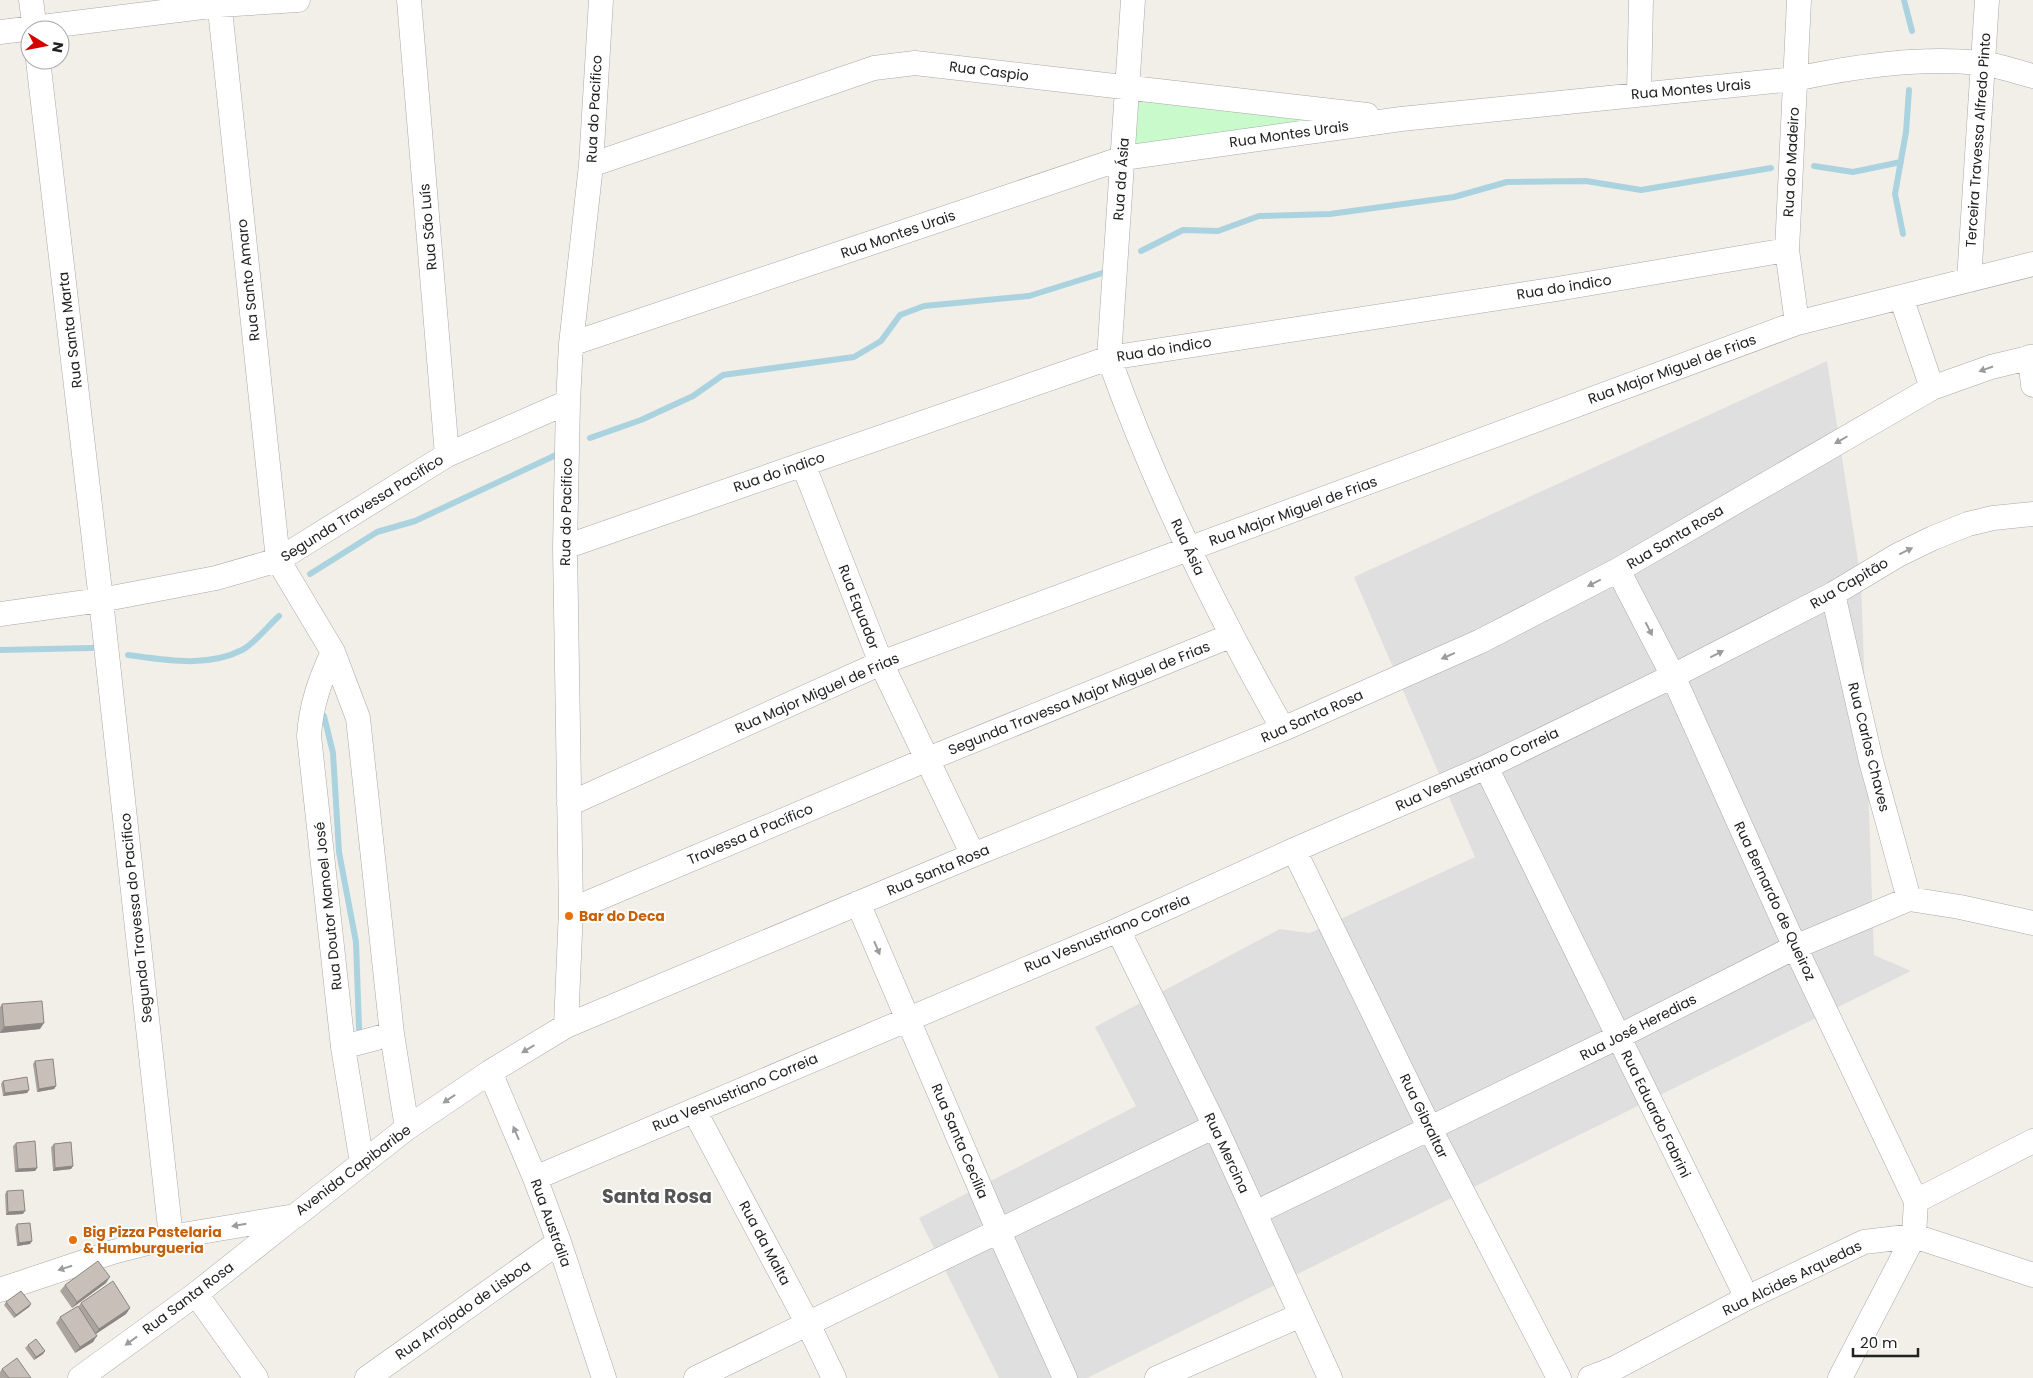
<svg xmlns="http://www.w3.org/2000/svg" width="2033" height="1378" viewBox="0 0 2033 1378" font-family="Poppins,sans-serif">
<rect width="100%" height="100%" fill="#f2efe9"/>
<path fill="#e0dfdf" d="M 1827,361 L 1861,580 L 1874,955 L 1911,971 L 1087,1378 L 999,1378 L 919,1218 L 1136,1106 L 1095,1027 L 1280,929 L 1310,933 L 1475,857 L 1354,577 Z"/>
<path fill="#c8facc" d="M 1137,98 L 1347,119 L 1135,146 Z"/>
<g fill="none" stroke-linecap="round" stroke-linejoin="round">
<path stroke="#aad3df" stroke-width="6" d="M 1904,0 L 1912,31
M 1814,166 L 1853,172 L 1901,162
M 1903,234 L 1895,194 L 1906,132 L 1909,90
M 1141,251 L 1183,230 L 1218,231 L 1259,216 L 1330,214 L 1454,197 L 1507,182 L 1586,181 L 1641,190 L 1771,168
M 590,438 L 641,420 L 693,396 L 723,375 L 854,357 L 881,341 L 900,315 L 924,306 L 1029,296 L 1109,271
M 310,574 L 377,532 L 415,521 L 556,455
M 0,650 L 92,648
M 128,655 C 165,660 207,668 242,650 C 255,643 268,626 279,616
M 324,716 L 333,753 L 339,852 L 356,942 L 359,1028"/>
<g stroke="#a9a9a9" stroke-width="25">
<path id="minor" d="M 31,0 L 35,30
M 219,0 L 278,560 L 333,652 L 358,718 L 392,1034 L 407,1128
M 409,0 L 447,455
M 1133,0 L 1109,358 C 1155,488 1215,609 1283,729
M 0,32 L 219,5 L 298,0
M 38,60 L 101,600 L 171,1237
M 1639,93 L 1641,0
M 591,165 L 874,68 L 915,63 L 1367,115
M 1969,280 L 1987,0
M 1901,297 L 1932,388
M 1797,323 L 1787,250 L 1799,0
M 571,344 L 1123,158 L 1401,119 L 1795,79 C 1856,66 1919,57 1981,63 C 1998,65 2016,72 2033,76
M 2030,357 L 2033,385
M 803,464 L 881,663 L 973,855
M 565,547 L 1109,358 L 1557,289 L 1787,250
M 1618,570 L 1673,676 L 1795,947 L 1916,1201 L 1914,1236 L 1840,1378
M 1833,594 L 1871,761 L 1909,899
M 0,614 L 101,600 L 216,578 L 278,560 L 447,455 L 568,402
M 333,652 C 320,680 311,705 309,736 L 343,1047 L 362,1163
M 1486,767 L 1747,1298
M 569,804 L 881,663 L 1797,323 L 2033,264
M 1294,850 L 1430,1129 L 1559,1378
M 858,903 L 999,1232 L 1065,1378
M 571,910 L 928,759 L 1230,636
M 1118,930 L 1215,1126 L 1330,1378
M 566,1026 L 571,910 L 565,547 L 568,402 L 571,344 L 591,165 L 601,0
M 343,1047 L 392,1034
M 490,1072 L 535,1178 L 559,1242 L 604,1378
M 694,1110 L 808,1324 L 834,1378
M 535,1178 L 1118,930 L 1294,850 L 1486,767 L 1673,676 L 1833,594 L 1898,555 L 1933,538 L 1968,524 L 1993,518 L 2033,514
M 1916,1201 L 2033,1141
M 1255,1213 L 1618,1037 L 1795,947 L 1909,899 L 1960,907 L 2033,923
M 0,1290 L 113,1252 L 171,1237 L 295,1216 L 407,1128 L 490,1072 L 566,1026 L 973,855 L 1283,729 L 1481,641 L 1618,570 L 1932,388 L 1991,367 L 2033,357
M 196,1294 L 256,1378
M 80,1378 L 196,1294 L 293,1217
M 367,1378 L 559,1242
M 696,1378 L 1215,1126
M 1157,1378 L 1301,1315
M 1590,1378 L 1613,1369 L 1747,1298 L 1864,1242 L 1914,1236 L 2033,1275"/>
</g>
<use href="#minor" stroke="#fff" stroke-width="24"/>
</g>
<path fill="#aba49e" d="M 2,1004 L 40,1029 L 0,1033 L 0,1007 Z
M 35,1061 L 56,1086 L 54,1089 L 37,1092 L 33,1064 Z
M 3,1081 L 29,1090 L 27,1093 L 3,1096 L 1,1084 Z
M 16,1143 L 37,1168 L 35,1171 L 15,1172 L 13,1146 Z
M 54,1144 L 73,1166 L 71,1169 L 53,1171 L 51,1147 Z
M 7,1191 L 23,1214 L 6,1215 L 5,1194 Z
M 17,1224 L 32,1241 L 30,1244 L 17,1246 L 15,1227 Z
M 106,1283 L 72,1308 L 60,1291 L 65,1285 Z
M 6,1302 L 31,1304 L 29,1307 L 14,1318 L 4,1305 Z
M 81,1303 L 130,1308 L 126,1314 L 96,1334 L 93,1342 L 75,1353 L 56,1323 L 60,1317 L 78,1307 Z
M 28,1345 L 45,1351 L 43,1354 L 34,1360 L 25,1348 Z
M 2,1369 L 31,1378 L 0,1378 L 0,1372 Z"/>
<path fill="#8b8681" d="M 44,1023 L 40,1029 L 0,1033 L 4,1027 Z
M 56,1086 L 54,1089 L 37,1092 L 39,1089 Z
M 29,1090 L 27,1093 L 3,1096 L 5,1093 Z
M 73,1166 L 71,1169 L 53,1171 L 55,1168 Z
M 37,1168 L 35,1171 L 15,1172 L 18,1169 Z
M 25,1211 L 23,1214 L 6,1215 L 8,1212 Z
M 32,1241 L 30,1244 L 17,1246 L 19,1243 Z
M 110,1277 L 106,1283 L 72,1308 L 77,1302 Z
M 31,1304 L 29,1307 L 14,1318 L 16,1315 Z
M 130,1308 L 126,1314 L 94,1335 L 99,1329 Z
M 97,1336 L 93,1342 L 75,1353 L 80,1347 Z
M 45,1351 L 43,1354 L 34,1360 L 36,1357 Z"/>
<path fill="#c7bfb8" stroke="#8b8681" d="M 42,1001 L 44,1023 L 4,1027 L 2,1004 Z
M 53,1059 L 56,1086 L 39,1089 L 35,1061 Z
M 27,1077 L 29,1090 L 5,1093 L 3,1081 Z
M 35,1141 L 37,1168 L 18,1169 L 16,1143 Z
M 71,1142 L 73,1166 L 55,1168 L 54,1144 Z
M 23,1190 L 25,1211 L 8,1212 L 7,1191 Z
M 30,1223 L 32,1241 L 19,1243 L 17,1224 Z
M 98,1261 L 110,1277 L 77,1302 L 65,1285 Z
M 113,1281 L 130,1308 L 99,1329 L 81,1303 Z
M 21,1291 L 31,1304 L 16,1315 L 6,1302 Z
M 78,1306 L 97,1336 L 80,1347 L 60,1317 Z
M 36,1339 L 45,1351 L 36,1357 L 28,1345 Z
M 17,1358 L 31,1378 L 9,1378 L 2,1369 Z"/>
<defs><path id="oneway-solid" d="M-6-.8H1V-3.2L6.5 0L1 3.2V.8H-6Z" transform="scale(1.25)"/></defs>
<g fill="#9c9c9c">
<use href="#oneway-solid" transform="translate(1986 369) rotate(161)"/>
<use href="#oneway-solid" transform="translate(1841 440) rotate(150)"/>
<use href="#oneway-solid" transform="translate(1906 551) rotate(-26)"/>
<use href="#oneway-solid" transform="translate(1594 583) rotate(153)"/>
<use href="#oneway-solid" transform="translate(1649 629) rotate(63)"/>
<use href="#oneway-solid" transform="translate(1717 654) rotate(-27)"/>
<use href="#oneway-solid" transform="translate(1448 656) rotate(156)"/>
<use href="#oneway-solid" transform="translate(877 948) rotate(67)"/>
<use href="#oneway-solid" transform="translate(528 1049) rotate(149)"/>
<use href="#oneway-solid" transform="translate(449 1099) rotate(146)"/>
<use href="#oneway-solid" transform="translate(516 1133) rotate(-113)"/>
<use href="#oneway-solid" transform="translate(239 1225) rotate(170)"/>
<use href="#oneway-solid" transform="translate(65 1268) rotate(162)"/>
<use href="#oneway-solid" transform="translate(131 1341) rotate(144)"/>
</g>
<g fill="#e8710a" stroke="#fff" stroke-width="2">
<circle cx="569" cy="916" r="5"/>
<circle cx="73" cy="1240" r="5"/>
</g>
<g text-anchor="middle" stroke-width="4" stroke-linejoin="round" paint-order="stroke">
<g font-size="14" fill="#222" stroke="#fff">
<text transform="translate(989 71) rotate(7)" y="5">Rua Caspio</text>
<text transform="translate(1691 89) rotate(-5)" y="5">Rua Montes Urais</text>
<text transform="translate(594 109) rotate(-87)" y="5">Rua do Pacifico</text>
<text transform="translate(1289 134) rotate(-8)" y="5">Rua Montes Urais</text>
<text transform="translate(1978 140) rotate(-86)" y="5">Terceira Travessa Alfredo Pinto</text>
<text transform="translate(1791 162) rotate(-87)" y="5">Rua do Madeiro</text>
<text transform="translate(1121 179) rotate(-86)" y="5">Rua da Ásia</text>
<text transform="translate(428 227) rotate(-95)" y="5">Rua São Luís</text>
<text transform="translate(898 234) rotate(-19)" y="5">Rua Montes Urais</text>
<text transform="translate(248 280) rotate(-96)" y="5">Rua Santo Amaro</text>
<text transform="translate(1564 287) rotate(-9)" y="5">Rua do indico</text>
<text transform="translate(70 330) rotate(-97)" y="5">Rua Santa Marta</text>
<text transform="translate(1164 349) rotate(-9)" y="5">Rua do indico</text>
<text transform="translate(1672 369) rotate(-20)" y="5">Rua Major Miguel de Frias</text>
<text transform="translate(779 472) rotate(-19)" y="5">Rua do indico</text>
<text transform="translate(362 508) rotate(-32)" y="5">Segunda Travessa Pacifico</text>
<text transform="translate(1293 511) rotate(-20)" y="5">Rua Major Miguel de Frias</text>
<text transform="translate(566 512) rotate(-89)" y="5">Rua do Pacifico</text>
<text transform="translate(1675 537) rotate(-31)" y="5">Rua Santa Rosa</text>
<text transform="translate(1188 547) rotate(65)" y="5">Rua Ásia</text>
<text transform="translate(1849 583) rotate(-30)" y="5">Rua Capitão</text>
<text transform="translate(859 607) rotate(69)" y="5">Rua Equador</text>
<text transform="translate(817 693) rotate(-24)" y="5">Rua Major Miguel de Frias</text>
<text transform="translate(1079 698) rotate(-22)" y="5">Segunda Travessa Major Miguel de Frias</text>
<text transform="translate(1312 716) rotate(-24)" y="5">Rua Santa Rosa</text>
<text transform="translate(1869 747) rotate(76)" y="5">Rua Carlos Chaves</text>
<text transform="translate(1477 769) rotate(-25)" y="5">Rua Vesnustriano Correia</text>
<text transform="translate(750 834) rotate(-23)" y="5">Travessa d Pacífico</text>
<text transform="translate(938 870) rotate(-23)" y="5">Rua Santa Rosa</text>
<text transform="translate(1775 901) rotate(65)" y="5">Rua Bernardo de Queiroz</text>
<text transform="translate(328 906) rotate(-96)" y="5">Rua Doutor Manoel José</text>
<text transform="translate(136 918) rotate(-96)" y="5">Segunda Travessa do Pacifico</text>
<text transform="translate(1107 933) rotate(-23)" y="5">Rua Vesnustriano Correia</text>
<text transform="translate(1638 1027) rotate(-27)" y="5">Rua José Heredias</text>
<text transform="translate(735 1092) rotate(-23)" y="5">Rua Vesnustriano Correia</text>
<text transform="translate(1656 1114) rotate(64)" y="5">Rua Eduardo Fabrini</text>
<text transform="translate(1424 1116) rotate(64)" y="5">Rua Gibraltar</text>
<text transform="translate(960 1141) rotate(67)" y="5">Rua Santa Cecília</text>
<text transform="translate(1227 1153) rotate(65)" y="5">Rua Mercina</text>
<text transform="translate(353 1170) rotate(-37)" y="5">Avenida Capibaribe</text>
<text transform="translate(551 1223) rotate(70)" y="5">Rua Austrália</text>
<text transform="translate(765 1243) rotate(62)" y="5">Rua da Malta</text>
<text transform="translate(1792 1278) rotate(-26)" y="5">Rua Alcides Arquedas</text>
<text transform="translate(188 1298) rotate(-37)" y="5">Rua Santa Rosa</text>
<text transform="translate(463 1310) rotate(-35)" y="5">Rua Arrojado de Lisboa</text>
</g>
<g font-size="14" font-weight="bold" fill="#c56008" stroke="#fff" text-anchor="start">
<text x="579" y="921">Bar do Deca</text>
<text x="83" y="1237">Big Pizza Pastelaria<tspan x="83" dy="16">&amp; Humburgueria</tspan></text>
</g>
<g font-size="19" font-weight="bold" fill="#555" stroke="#fff">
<text x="657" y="1203">Santa Rosa</text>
</g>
</g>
<g transform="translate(45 45) rotate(100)"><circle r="24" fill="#ffffff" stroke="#a7a7a7"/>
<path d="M0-4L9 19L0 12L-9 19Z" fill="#d40000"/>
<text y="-8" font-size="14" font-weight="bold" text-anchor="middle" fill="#222222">N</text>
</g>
<path d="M1853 1348v8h65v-8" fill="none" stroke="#222222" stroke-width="2.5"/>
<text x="1860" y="1348" font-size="15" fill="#222222" stroke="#ffffff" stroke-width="4" paint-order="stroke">20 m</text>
</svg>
